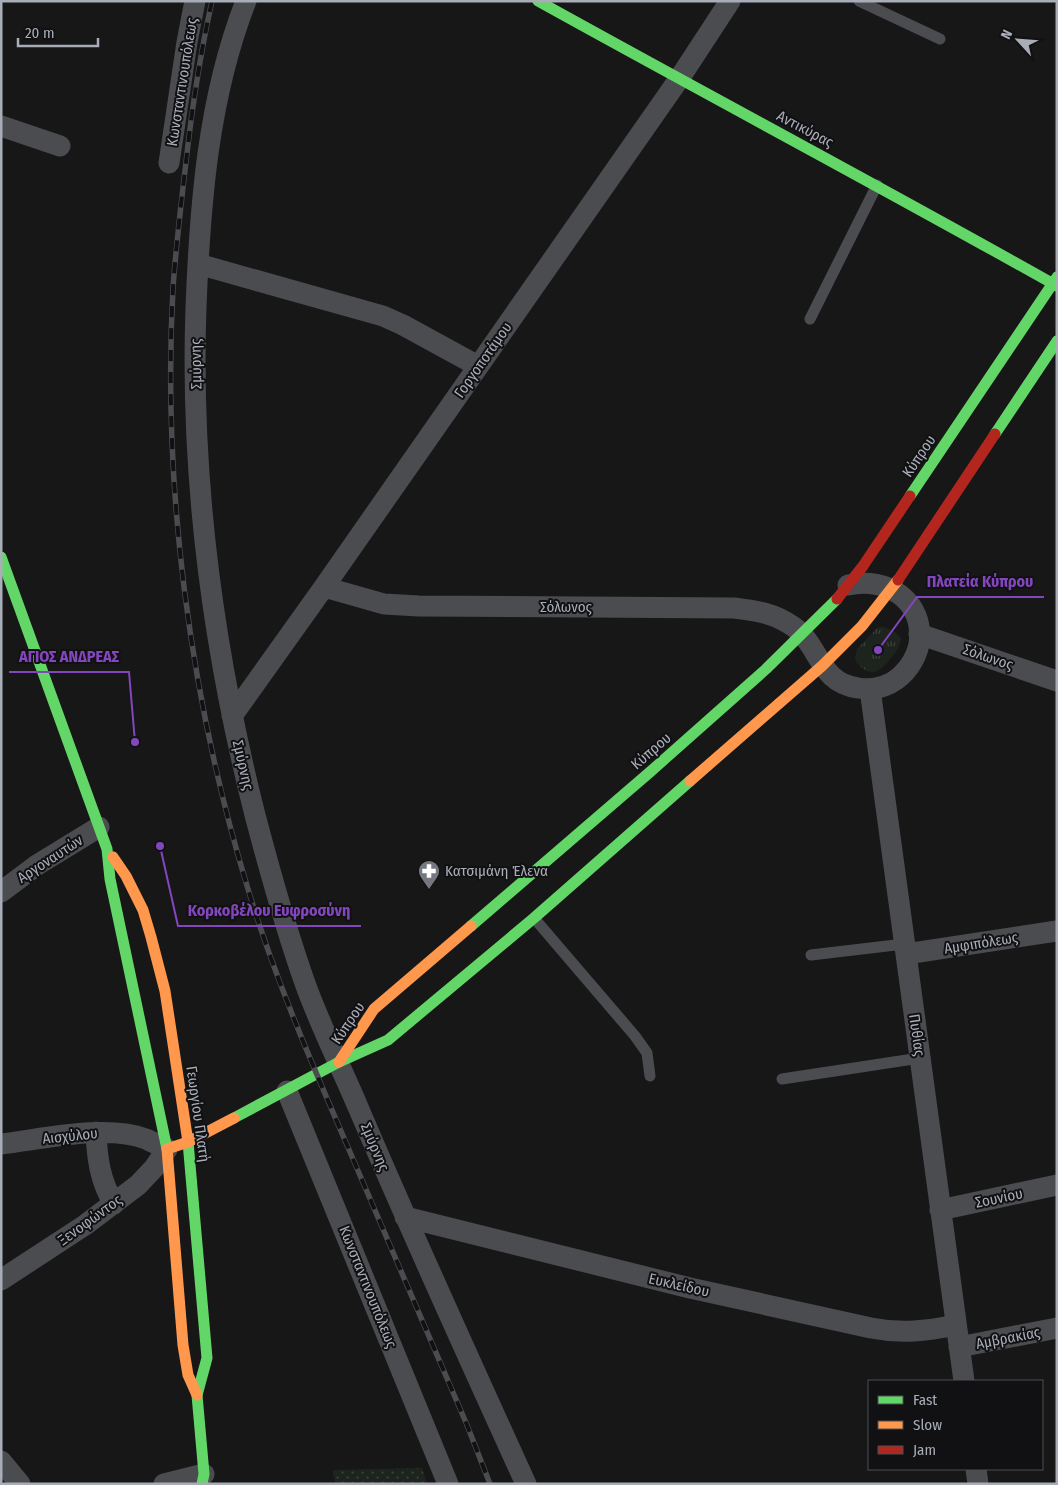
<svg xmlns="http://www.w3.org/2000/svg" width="1058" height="1485" viewBox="0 0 1058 1485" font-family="'Fira Sans Condensed',sans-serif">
<defs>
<pattern id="grass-dots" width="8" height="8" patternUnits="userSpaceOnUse" patternTransform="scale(1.25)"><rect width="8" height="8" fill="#1d241e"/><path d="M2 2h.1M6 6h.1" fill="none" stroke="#3b413d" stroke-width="1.8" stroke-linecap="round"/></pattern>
<pattern id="park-tufts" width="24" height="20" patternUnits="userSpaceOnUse" patternTransform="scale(1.25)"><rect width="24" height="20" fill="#1d241e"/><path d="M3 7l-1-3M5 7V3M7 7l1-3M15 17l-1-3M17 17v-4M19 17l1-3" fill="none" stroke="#3b413d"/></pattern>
</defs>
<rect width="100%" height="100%" fill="#171717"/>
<path fill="url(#grass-dots)" d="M 422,1468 L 427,1484 L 335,1484 L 333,1470 Z"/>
<path fill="url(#park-tufts)" d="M 881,627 C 890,628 895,631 901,638 C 900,647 896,652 890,659 C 879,673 871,678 857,663 L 855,658 L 857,649 L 877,628 Z"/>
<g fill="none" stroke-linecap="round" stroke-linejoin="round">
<path stroke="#4b4c50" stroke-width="11" d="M 859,1 L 940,39
M 810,319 L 877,185
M 534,918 L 635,1036 L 647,1053 L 650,1076
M 811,955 L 904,944
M 782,1079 L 920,1058"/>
<path stroke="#4b4c50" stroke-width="21" d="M 246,1 C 208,98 200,204 196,307 C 190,478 213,649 255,815 C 270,872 286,930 306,986 C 321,1027 341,1067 358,1107 C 412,1234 469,1359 526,1484
M 1,126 L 60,146
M 169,163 L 187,42 L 195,1
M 198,264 L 383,316 L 403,325 L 478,366
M 324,587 L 384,604 L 419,606 L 734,608 C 758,611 774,613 794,627 C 820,646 819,683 858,688 C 869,690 881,688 891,683 C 905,675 916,660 919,644 C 925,601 887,576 848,585
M 919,634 L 1057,681
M 870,689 L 964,1381
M 232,716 L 324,587 L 679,79 L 730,1
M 1,892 L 37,865 L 99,827
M 906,954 L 1057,931
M 287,1091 L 448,1484
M 96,1132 C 97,1158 100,1181 114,1204
M 1,1144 C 43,1139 107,1124 146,1139 C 153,1142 160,1146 167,1149 L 154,1168 L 138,1185 L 85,1225 L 1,1280
M 940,1210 L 1057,1185
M 405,1217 L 690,1288 L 871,1328 C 902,1334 926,1331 956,1325
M 959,1347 L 1057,1328
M 1,1461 L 20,1484
M 976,1469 L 978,1484
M 164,1484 L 204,1474"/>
<path stroke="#63d668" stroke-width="11" d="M 538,1 C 711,97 885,189 1057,286
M 995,434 L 1057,341
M 910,496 L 1057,277
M 1,557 L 107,849 L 110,879 L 167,1149
M 471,926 L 650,772 L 766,669 L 837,599
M 234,1118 L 339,1062 L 388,1040 L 534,918 L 690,781
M 188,1142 L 207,1358 L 197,1395 L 204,1474 L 202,1484"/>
<path stroke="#ff974d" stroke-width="11" d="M 690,781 L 822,666 L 862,626 L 898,580
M 113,857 L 126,876 L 143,910 L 151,937 L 165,991 L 188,1142
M 339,1062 L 374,1009 L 471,926
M 197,1395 L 188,1375 L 183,1345 L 167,1149 L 188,1142 L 234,1118"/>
<path stroke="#b3261e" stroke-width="11" d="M 898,580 L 995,434
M 837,599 L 863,566 L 910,496"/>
<g stroke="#4b4c4f" stroke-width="5.5">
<path id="rail" d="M 212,1 C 200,55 192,108 186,162 C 181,204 176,246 173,288 C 162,487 190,699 248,889 C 275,979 313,1066 350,1152 C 389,1243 428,1334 467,1425 L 490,1484"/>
</g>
<use href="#rail" stroke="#111113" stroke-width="4" stroke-dasharray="11" stroke-linecap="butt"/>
</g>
<defs>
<g id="pharmacy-pin" transform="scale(1.125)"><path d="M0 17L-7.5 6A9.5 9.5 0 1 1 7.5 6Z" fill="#757880" stroke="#111113"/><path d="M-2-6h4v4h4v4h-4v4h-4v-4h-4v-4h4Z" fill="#fff"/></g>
</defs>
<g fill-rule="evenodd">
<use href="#pharmacy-pin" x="429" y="871"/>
</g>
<g text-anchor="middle" stroke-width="4" stroke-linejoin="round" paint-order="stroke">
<g font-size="15" fill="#a8adb8" stroke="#111113">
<text transform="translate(182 82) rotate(-81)" y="5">Κωνσταντινουπόλεως</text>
<text transform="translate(805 129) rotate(28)" y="5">Αντικύρας</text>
<text transform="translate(483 360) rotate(-55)" y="5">Γοργοποτάμου</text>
<text transform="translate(196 364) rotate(-91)" y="5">Σμύρνης</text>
<text transform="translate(919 456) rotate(-56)" y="5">Κύπρου</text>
<text x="566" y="612">Σόλωνος</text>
<text transform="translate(988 657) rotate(19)" y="5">Σόλωνος</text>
<text transform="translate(651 751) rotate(-41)" y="5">Κύπρου</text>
<text transform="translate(243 765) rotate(77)" y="5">Σμύρνης</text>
<text transform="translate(50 859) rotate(-33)" y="5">Αργοναυτών</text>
<text transform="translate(981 943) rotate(-9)" y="5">Αμφιπόλεως</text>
<text transform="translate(348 1023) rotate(-56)" y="5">Κύπρου</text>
<text transform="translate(917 1035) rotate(82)" y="5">Πυθίας</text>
<text transform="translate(198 1114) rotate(82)" y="5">Γεωργίου Πλατή</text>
<text transform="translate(70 1136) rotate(-6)" y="5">Αισχύλου</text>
<text transform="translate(375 1147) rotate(67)" y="5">Σμύρνης</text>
<text transform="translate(999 1198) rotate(-12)" y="5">Σουνίου</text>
<text transform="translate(90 1220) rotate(-36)" y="5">Ξενοφώντος</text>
<text transform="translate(679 1285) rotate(13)" y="5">Ευκλείδου</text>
<text transform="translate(368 1287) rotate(68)" y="5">Κωνσταντινουπόλεως</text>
<text transform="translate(1008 1338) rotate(-11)" y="5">Αμβρακίας</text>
</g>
<g font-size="15" fill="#a8adb8" stroke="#111113" text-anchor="start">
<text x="445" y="876">Κατσιμάνη Έλενα</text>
</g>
</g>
<path fill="none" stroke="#8446be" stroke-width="2" d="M878 650L917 597H1044M135 742L129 672H9M160 846L178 926H361"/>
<g fill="#8446be" stroke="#111113" stroke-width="2">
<circle cx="878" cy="650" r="5"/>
<circle cx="135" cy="742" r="5"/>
<circle cx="160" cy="846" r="5"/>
</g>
<g font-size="16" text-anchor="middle" font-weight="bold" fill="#8446be" stroke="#111113" stroke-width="4" stroke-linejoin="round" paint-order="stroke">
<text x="980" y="587">Πλατεία Κύπρου</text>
<text x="69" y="662">ΑΓΙΟΣ ΑΝΔΡΕΑΣ</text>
<text x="269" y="916">Κορκοβέλου Ευφροσύνη</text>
</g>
<rect width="1058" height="1485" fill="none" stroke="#a8adb8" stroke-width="5"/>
<rect x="868" y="1380" width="175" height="90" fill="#111113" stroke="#4d4f55"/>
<rect x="878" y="1396" width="25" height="8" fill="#63d668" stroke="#4d4f55"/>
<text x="913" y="1405" font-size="15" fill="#a8adb8">Fast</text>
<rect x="878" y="1421" width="25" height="8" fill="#ff974d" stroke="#4d4f55"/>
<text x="913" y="1430" font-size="15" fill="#a8adb8">Slow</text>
<rect x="878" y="1446" width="25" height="8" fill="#b3261e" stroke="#4d4f55"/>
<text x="913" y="1455" font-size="15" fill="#a8adb8">Jam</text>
<g transform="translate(1018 40) rotate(296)" stroke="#111113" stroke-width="4" paint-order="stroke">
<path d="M0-4L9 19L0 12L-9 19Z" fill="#a8adb8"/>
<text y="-8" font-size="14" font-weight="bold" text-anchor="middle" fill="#a8adb8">N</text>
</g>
<path d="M18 38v8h80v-8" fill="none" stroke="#a8adb8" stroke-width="2.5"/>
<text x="25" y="38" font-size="15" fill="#a8adb8" stroke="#111113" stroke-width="4" paint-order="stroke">20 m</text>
</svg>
